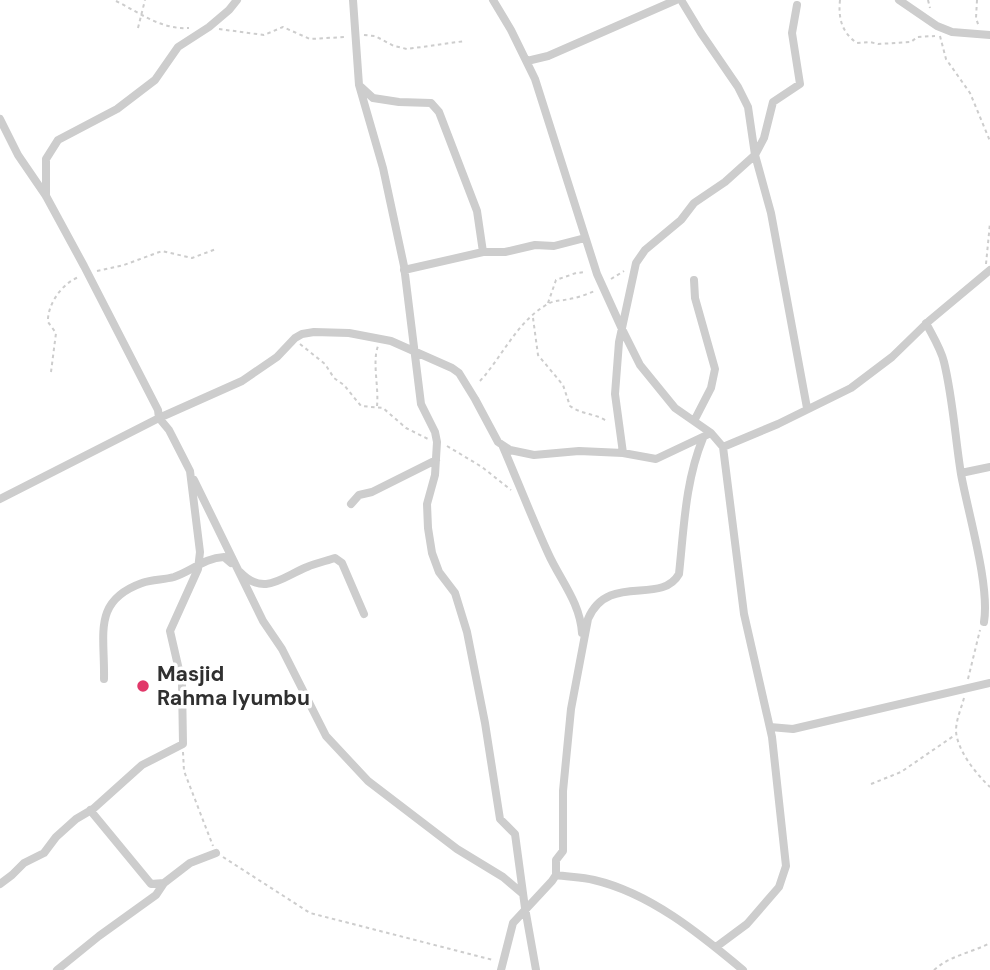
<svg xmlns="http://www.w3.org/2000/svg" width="990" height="970" viewBox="0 0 990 970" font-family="'DM Sans',sans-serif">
<rect width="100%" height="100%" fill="#fff"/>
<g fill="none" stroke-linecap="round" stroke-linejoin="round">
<path stroke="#cdcdcd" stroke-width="2" stroke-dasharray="3.5 3.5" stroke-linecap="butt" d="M 840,0 C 838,18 842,33 857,43 L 870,42 L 878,44 L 911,42 L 917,37 L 935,36
M 928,0 L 930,8
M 977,0 L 976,18 L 979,27
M 116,1 C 140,13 162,30 189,28
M 138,28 L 145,0
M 219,29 L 264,35 L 283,27 L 310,39 L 345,37
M 364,35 L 375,36 L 394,46 L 407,49 L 465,41
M 940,36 L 946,59 L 970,93 L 990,141
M 986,264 L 990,223
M 97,271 L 124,265 L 162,251 L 192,258 L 216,249
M 611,279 L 624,271
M 548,303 L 556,280 L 576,273 L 586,272
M 533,318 L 538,355 L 563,385 L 570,406 C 582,415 596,413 608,422
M 300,344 L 325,364 L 334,378 L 344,385 L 361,406 L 383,408 L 406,428 L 428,439
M 51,372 L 56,333 L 48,322 C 47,305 62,283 79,277
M 480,381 C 502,357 518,320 548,304 C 554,300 562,301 569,299 C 578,298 587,294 595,291
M 377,406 C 379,387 372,362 378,346
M 447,446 L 482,467 L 511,490
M 968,679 L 980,630
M 964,698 C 961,709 956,720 956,731 C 957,750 976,774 990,787
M 183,752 L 184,771 L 213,846
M 871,784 L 901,772 L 955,735
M 223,857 L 310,913 L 493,960
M 934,970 C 951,955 971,953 990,943"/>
<path stroke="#cdcdcd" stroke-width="8" d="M 353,0 L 359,85 L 383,168 L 404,266 L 421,404 L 435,432 L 437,442 L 435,475 L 427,504 L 428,528 L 432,553 L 439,572 L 455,593 L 467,632 L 485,723 L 500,819 L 515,834 L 525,908 L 536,970
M 493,0 L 511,30 L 535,79 L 597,274 L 622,329 L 640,365 L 675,408 L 711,433
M 681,0 L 701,33 L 738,87 L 748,107 L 755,155 L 771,213 L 807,408
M 899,0 L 937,26 L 952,32 L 990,35
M 527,61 L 548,56 L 676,0
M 361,87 L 373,98 L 399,102 L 431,103 L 439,112 L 477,211 L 483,252
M 0,119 L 18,155 L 46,196 L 84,266 L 158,410 L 159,418 L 169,430 L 190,471 L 200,552 L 198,569 L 170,631 L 182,683 L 183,744 L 142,765 L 93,809 L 76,819 L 56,837 L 44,853 L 24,863 L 12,875 L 0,884
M 46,196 L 46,159 L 58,140 L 117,109 L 155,80 L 178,47 L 209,27 L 229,10 L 237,0
M 404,270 L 483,252 L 505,252 L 535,245 L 554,246 L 585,238
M 694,280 L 695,298 L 715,369 L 711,388 L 694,421
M 926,323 C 932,335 941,349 944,362 C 953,399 955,437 961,474 C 968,513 990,585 984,622
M 503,447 C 518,482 532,518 548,553 C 560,580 580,602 582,633
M 623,453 L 615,394 L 619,342 L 636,263 L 645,250 L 681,220 L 694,203 L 725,182 L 755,155 L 764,138 L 773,102 L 800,84 L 792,33 L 797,5
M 961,473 L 990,467
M 194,480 L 263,621 L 282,649 L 326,736 L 368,781 L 457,849 L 503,877 L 523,894
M 0,499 L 159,418 L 242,381 L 277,357 L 295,338 L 302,334 L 314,332 L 349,333 L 391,341 L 452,368 L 459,373 L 475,399 L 498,442 L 510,450 L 534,455 L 579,451 L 623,453 L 656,459 L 711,433 L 723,447 L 778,424 L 851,388 L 892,357 L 929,321 L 990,270
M 351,504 L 359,495 L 372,492 L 436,460
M 240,572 C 264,597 282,577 307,567 C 316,563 326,561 335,558 L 342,563 L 364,614
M 104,679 C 105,634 92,601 142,583 C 152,579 164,580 174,577 C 192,571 204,558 224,557 L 231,563
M 770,727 L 793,729 L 990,683
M 90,810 L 151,884 L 164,883 L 190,863 L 216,853
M 556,875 C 568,877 582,877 594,880 C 650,893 700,934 743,970
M 716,947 L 747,924 L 779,887 L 786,866 L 772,737 L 744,614 L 723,447
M 57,970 L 99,936 L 156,895 L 164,883
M 501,970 L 513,923 L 552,881 L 556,875 L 556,860 L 563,851 L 563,791 L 571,709 L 588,619 C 608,572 661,606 679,574 C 684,528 685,482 703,438"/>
</g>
<circle fill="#e13869" stroke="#fff" stroke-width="2.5" cx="143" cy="686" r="7"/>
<g text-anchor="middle" stroke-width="7" stroke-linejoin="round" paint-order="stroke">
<g font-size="21" font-weight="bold" fill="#303030" stroke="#fff" text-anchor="start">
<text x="157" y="681">Masjid<tspan x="157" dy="24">Rahma Iyumbu</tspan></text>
</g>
</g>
</svg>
